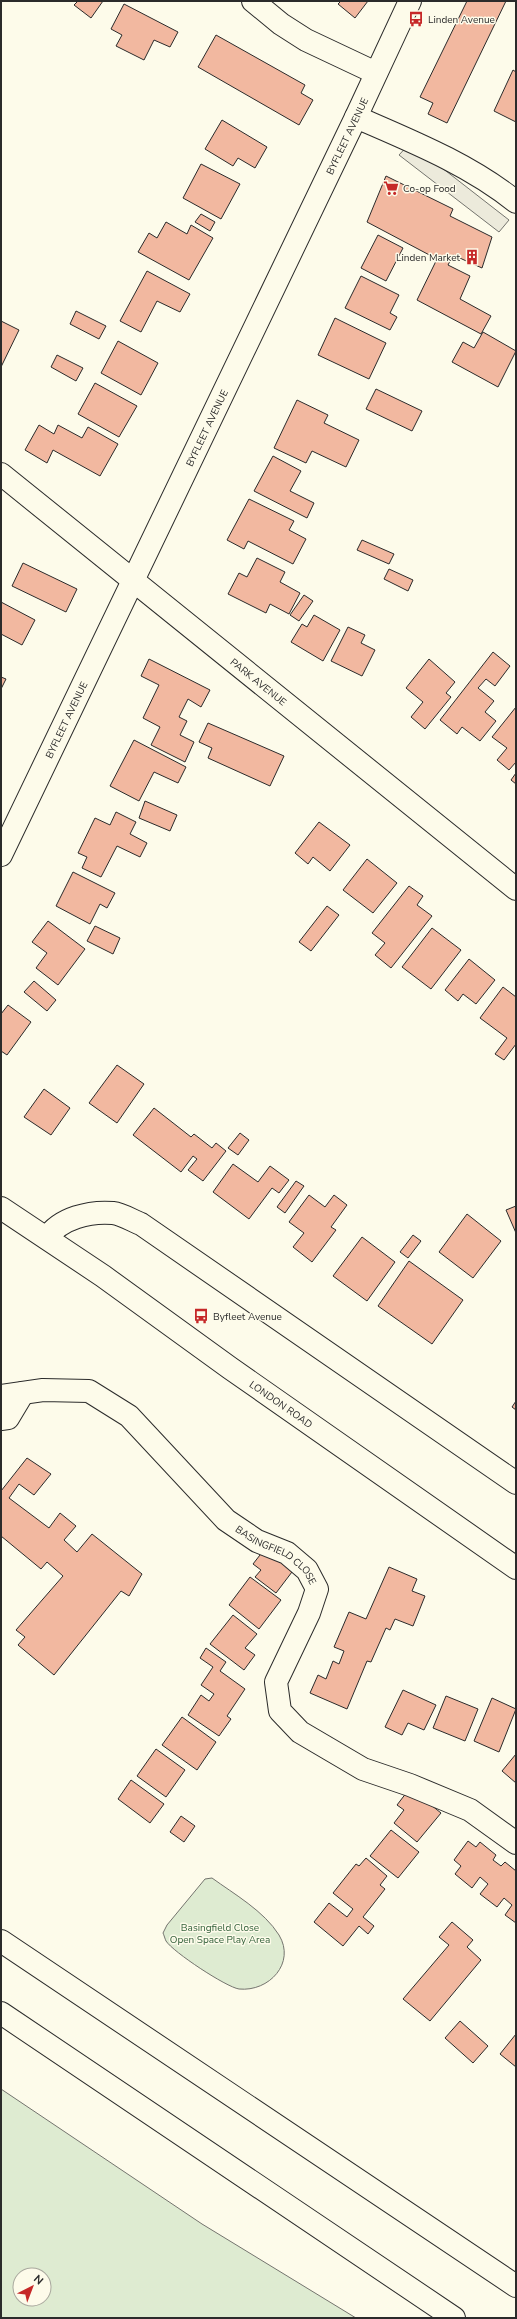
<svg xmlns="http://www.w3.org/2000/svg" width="517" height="2319" viewBox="0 0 517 2319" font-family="'Nunito Sans',sans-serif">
<rect width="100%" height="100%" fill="#fdfbea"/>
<path fill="#deebd1" stroke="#74746e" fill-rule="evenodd" d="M 212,1878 C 234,1894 264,1911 279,1935 C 296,1963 269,1992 239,1989 C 226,1987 173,1952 166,1941 C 165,1939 164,1935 163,1933 L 167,1925 L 205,1879 Z
M 1,2089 L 202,2224 L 356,2318 L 1,2318 ZM 20,2275 L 44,2275 L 44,2299 L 20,2299 Z"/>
<path fill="#eceadb" stroke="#74746e" d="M 410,143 L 509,220 L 499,232 L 399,155 Z"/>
<path fill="#f2b8a0" stroke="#2b2b2b" d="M 78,1 L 103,1 L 91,18 L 74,5 Z
M 341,1 L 368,1 L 355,18 L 338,4 Z
M 467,1 L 506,1 L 447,123 L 428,114 L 433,103 L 420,97 Z
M 124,4 L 178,32 L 170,47 L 154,40 L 144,60 L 116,46 L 122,35 L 111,29 Z
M 216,35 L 305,85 L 301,93 L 313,100 L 299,125 L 198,67 Z
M 513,70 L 516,72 L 516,122 L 494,111 Z
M 222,120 L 267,147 L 255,168 L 238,158 L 233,166 L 205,149 Z
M 201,164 L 240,184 L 221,219 L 183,198 Z
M 386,176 L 453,209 L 450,216 L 492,237 L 482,268 L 453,255 L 448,265 L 470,276 L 460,299 L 491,316 L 481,334 L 417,300 L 437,259 L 367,222 Z
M 201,214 L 215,222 L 210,231 L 195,222 Z
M 166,222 L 187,234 L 191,225 L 213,238 L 189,280 L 138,252 L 149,233 L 157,238 Z
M 378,235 L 403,248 L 386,281 L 361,268 Z
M 147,271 L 190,294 L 180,312 L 157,301 L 141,332 L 120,321 Z
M 361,276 L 399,295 L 390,313 L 397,317 L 390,330 L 345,308 Z
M 76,311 L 106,326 L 99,339 L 70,324 Z
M 335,318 L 386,343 L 369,379 L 318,355 Z
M 1,321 L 19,330 L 1,367 Z
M 483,332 L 516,351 L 498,387 L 452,362 L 463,342 L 474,348 Z
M 118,341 L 158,363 L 141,395 L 101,373 Z
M 57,355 L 83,368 L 76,381 L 51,367 Z
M 95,383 L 137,406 L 119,437 L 78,414 Z
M 376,389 L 422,411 L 412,431 L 366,409 Z
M 297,400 L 328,415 L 324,423 L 359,440 L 346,467 L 312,451 L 306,463 L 274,448 Z
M 39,425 L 54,434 L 58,425 L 82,438 L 88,427 L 118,444 L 100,476 L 53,450 L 47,463 L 25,450 Z
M 273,456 L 301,471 L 290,491 L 314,503 L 307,518 L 254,491 Z
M 249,499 L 294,521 L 289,530 L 306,539 L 293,564 L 248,541 L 244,549 L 227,540 Z
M 362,540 L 394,554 L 389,564 L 357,550 Z
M 257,558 L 285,572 L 280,582 L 300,593 L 289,614 L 270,604 L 266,613 L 228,594 L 239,573 L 247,577 Z
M 23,563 L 77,589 L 66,612 L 12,586 Z
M 389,569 L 413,580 L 408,591 L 384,579 Z
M 304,595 L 313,601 L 299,621 L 290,615 Z
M 1,602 L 35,620 L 22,645 L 1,634 Z
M 314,615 L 340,630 L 323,661 L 291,642 L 302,624 L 307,627 Z
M 348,627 L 365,635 L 361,643 L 375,650 L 362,676 L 331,661 Z
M 493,652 L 510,666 L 495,686 L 486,679 L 478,688 L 494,701 L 485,712 L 496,721 L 480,741 L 462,727 L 457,734 L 440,720 Z
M 149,659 L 210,690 L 201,707 L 188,699 L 179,717 L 187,721 L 180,735 L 194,742 L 185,762 L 151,745 L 160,727 L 143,718 L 159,685 L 141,676 Z
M 429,659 L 455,682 L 446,693 L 451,697 L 425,729 L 411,717 L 423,702 L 406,688 Z
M 1,677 L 6,679 L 1,689 Z
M 516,707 L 516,762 L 509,770 L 497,760 L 507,748 L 492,737 Z
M 208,723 L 284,756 L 270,786 L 208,758 L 212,748 L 199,742 Z
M 134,740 L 186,767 L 178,783 L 154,772 L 139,801 L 110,786 Z
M 516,773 L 516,784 L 511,780 Z
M 145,801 L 177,815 L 170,831 L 139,818 Z
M 116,812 L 136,822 L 130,834 L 147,843 L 140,857 L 117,846 L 101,877 L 82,868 L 87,857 L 78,853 L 95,818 L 110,825 Z
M 319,822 L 350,845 L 330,871 L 313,857 L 308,864 L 295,853 Z
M 367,859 L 397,883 L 373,913 L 343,890 Z
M 73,872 L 115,893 L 107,908 L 100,904 L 90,924 L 56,906 Z
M 409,886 L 423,896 L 417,905 L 432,916 L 391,968 L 375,955 L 385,943 L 372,933 Z
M 327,906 L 339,915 L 311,951 L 299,942 Z
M 48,921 L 85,949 L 58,985 L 36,968 L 47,953 L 32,942 Z
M 95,926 L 120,938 L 113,954 L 87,941 Z
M 432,928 L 461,950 L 431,989 L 402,967 Z
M 469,959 L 495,980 L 476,1004 L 463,994 L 458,1001 L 445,990 Z
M 34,981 L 56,1000 L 47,1011 L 24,992 Z
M 503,987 L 516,997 L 516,1044 L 504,1060 L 495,1054 L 507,1038 L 480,1018 Z
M 8,1005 L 31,1022 L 7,1055 L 1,1051 L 1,1014 Z
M 117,1065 L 144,1084 L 117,1123 L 89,1103 Z
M 44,1089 L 70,1108 L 51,1135 L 24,1117 Z
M 154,1108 L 191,1137 L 194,1134 L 212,1148 L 216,1143 L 226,1151 L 203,1181 L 188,1170 L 197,1159 L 193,1156 L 181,1172 L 133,1135 Z
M 240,1133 L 249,1140 L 238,1155 L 228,1148 Z
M 233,1164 L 258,1182 L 270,1166 L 289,1180 L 279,1193 L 272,1188 L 249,1219 L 213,1192 Z
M 296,1181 L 304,1186 L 285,1213 L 277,1207 Z
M 309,1195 L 325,1207 L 334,1195 L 347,1205 L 331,1227 L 336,1230 L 312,1262 L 293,1247 L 304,1233 L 289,1222 Z
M 516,1206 L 516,1233 L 506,1210 Z
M 467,1214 L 501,1241 L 473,1278 L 439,1252 Z
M 413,1235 L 421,1241 L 408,1258 L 400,1252 Z
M 362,1237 L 395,1262 L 367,1301 L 333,1276 Z
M 409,1261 L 463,1300 L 432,1344 L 378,1306 Z
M 516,1401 L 516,1410 L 512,1407 Z
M 27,1458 L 51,1474 L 34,1495 L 19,1484 L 9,1498 L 49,1528 L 60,1513 L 76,1526 L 64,1540 L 77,1552 L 92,1534 L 142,1574 L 129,1596 L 121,1591 L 54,1675 L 18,1645 L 25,1637 L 16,1630 L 63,1576 L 47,1562 L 41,1569 L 1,1536 L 1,1491 Z
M 267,1546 L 295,1568 L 276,1593 L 255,1577 L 261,1570 L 253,1564 Z
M 389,1567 L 417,1579 L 412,1591 L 425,1596 L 413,1626 L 395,1619 L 390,1630 L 386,1628 L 371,1662 L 367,1661 L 347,1709 L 310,1693 L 318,1675 L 326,1679 L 333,1661 L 339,1664 L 344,1651 L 334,1647 L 349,1612 L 366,1619 Z
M 250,1577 L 281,1600 L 259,1629 L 229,1605 Z
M 233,1615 L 257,1634 L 245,1648 L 255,1655 L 244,1670 L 210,1644 Z
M 206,1648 L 226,1662 L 220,1671 L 245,1689 L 227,1716 L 231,1719 L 219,1736 L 188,1715 L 201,1695 L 209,1701 L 214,1694 L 201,1685 L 213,1667 L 200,1658 Z
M 403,1690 L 436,1705 L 424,1730 L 408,1723 L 402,1735 L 385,1727 Z
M 446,1696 L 478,1709 L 465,1741 L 433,1728 Z
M 492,1698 L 516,1709 L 499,1752 L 474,1741 Z
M 182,1717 L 216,1742 L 197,1770 L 162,1745 Z
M 156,1749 L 185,1770 L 166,1797 L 137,1776 Z
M 516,1754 L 516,1783 L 502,1771 Z
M 131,1780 L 164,1804 L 150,1823 L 118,1799 Z
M 410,1788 L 441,1813 L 417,1842 L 394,1823 L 404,1810 L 397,1805 Z
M 181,1816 L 195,1826 L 184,1842 L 170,1832 Z
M 391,1830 L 419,1852 L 398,1878 L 370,1856 Z
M 468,1841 L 476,1847 L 480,1842 L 496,1855 L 493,1860 L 501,1866 L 505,1862 L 516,1871 L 516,1923 L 505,1915 L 512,1905 L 504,1898 L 497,1907 L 480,1894 L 488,1884 L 480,1877 L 472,1888 L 455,1874 L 461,1866 L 454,1860 Z
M 366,1858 L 387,1876 L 380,1885 L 385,1889 L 363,1917 L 374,1926 L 368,1934 L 359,1926 L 343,1946 L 314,1922 L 329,1903 L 347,1917 L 353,1909 L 333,1893 L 356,1864 L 359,1866 Z
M 452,1922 L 473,1940 L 467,1947 L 481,1960 L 430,2021 L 403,1999 L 449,1945 L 439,1937 Z
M 460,2021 L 488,2046 L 473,2063 L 445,2038 Z
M 516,2034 L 516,2067 L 500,2054 Z"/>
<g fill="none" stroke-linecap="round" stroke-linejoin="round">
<g stroke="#2b2b2b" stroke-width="24">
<g id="minor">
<path d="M 253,1 L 281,24 L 306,40 L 376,73"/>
<path d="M 356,117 C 411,141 469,164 516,202"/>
<path id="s1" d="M 1,474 L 516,889"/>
<path id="s2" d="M 1,855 L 356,117 L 410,1"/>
<path d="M 47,1238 C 60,1218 90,1211 113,1213 C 122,1214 133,1221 141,1224 L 516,1483"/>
<path id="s3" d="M 1,1396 L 43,1390 L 89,1391 L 129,1416 L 226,1520 L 257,1541 L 287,1553 L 307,1570 L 317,1589 L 309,1613 L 276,1682 L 280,1711 L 300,1732 L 363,1769 L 410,1785 L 470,1810 L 516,1843"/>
<path d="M 1,1419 L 8,1418 L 23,1393"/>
</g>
</g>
<g stroke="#2b2b2b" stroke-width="24">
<g id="major">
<path id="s4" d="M 1,1208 L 103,1276 L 230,1368 L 516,1568"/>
</g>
</g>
<g stroke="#2b2b2b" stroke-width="24">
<path id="highway" d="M 1,1941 L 516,2286
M 1,2013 L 454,2318"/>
</g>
<use href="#minor" stroke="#fdfbea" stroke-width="22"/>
<use href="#major" stroke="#fdfbea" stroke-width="22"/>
<use href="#highway" stroke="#fdfbea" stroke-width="22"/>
</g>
<defs>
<g id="bus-bare" transform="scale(1.2)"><path d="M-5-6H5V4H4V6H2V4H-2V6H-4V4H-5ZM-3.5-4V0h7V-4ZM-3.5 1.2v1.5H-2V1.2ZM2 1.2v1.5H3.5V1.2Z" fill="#c62828" stroke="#fdfbea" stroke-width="2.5" paint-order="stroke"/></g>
<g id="supermarket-bare" transform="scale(1.2)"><path d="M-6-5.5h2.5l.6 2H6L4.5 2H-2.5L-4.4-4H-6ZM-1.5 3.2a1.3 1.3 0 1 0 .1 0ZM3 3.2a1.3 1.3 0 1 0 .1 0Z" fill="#c62828" stroke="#fdfbea" stroke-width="2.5" paint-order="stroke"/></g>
<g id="building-bare" transform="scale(1.2)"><path d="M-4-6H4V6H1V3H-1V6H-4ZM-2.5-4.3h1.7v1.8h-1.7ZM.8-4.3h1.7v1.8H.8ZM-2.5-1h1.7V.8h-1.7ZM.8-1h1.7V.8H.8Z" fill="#c62828" stroke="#fdfbea" stroke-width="2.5" paint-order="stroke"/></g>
</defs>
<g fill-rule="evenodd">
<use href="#bus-bare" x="416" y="19"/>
<use href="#supermarket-bare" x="391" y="188"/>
<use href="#building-bare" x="472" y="257"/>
<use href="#bus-bare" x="201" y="1316"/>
</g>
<g text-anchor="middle" stroke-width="3" stroke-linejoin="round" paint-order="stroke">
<g font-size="10" fill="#2b2b2b" stroke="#fdfbea" text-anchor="start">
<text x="428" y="23">Linden Avenue</text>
<text x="403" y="192">Co-op Food</text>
<text x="460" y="261" text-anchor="end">Linden Market</text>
<text x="213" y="1320">Byfleet Avenue</text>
</g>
<g font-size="10" fill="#2b2b2b" stroke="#fdfbea">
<text dy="4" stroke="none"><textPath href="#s2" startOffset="798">BYFLEET AVENUE</textPath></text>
<text dy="4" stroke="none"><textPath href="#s2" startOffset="474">BYFLEET AVENUE</textPath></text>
<text dy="4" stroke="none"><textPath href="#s1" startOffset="331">PARK AVENUE</textPath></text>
<text dy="4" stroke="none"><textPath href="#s2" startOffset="150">BYFLEET AVENUE</textPath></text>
<text dy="4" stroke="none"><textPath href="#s4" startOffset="342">LONDON ROAD</textPath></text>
<text dy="4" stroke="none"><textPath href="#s3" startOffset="340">BASINGFIELD CLOSE</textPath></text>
</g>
<g font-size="10" fill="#34623c" stroke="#fdfbea">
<text x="220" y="1931">Basingfield Close<tspan x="220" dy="12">Open Space Play Area</tspan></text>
</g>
</g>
<rect width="517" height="2319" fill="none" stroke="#2b2b2b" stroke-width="4"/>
<g transform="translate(32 2287) rotate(42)"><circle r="19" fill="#fdfbea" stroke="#a9a89e"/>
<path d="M0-3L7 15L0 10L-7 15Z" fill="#c62828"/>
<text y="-6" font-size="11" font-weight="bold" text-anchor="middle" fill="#2b2b2b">N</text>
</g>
</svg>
